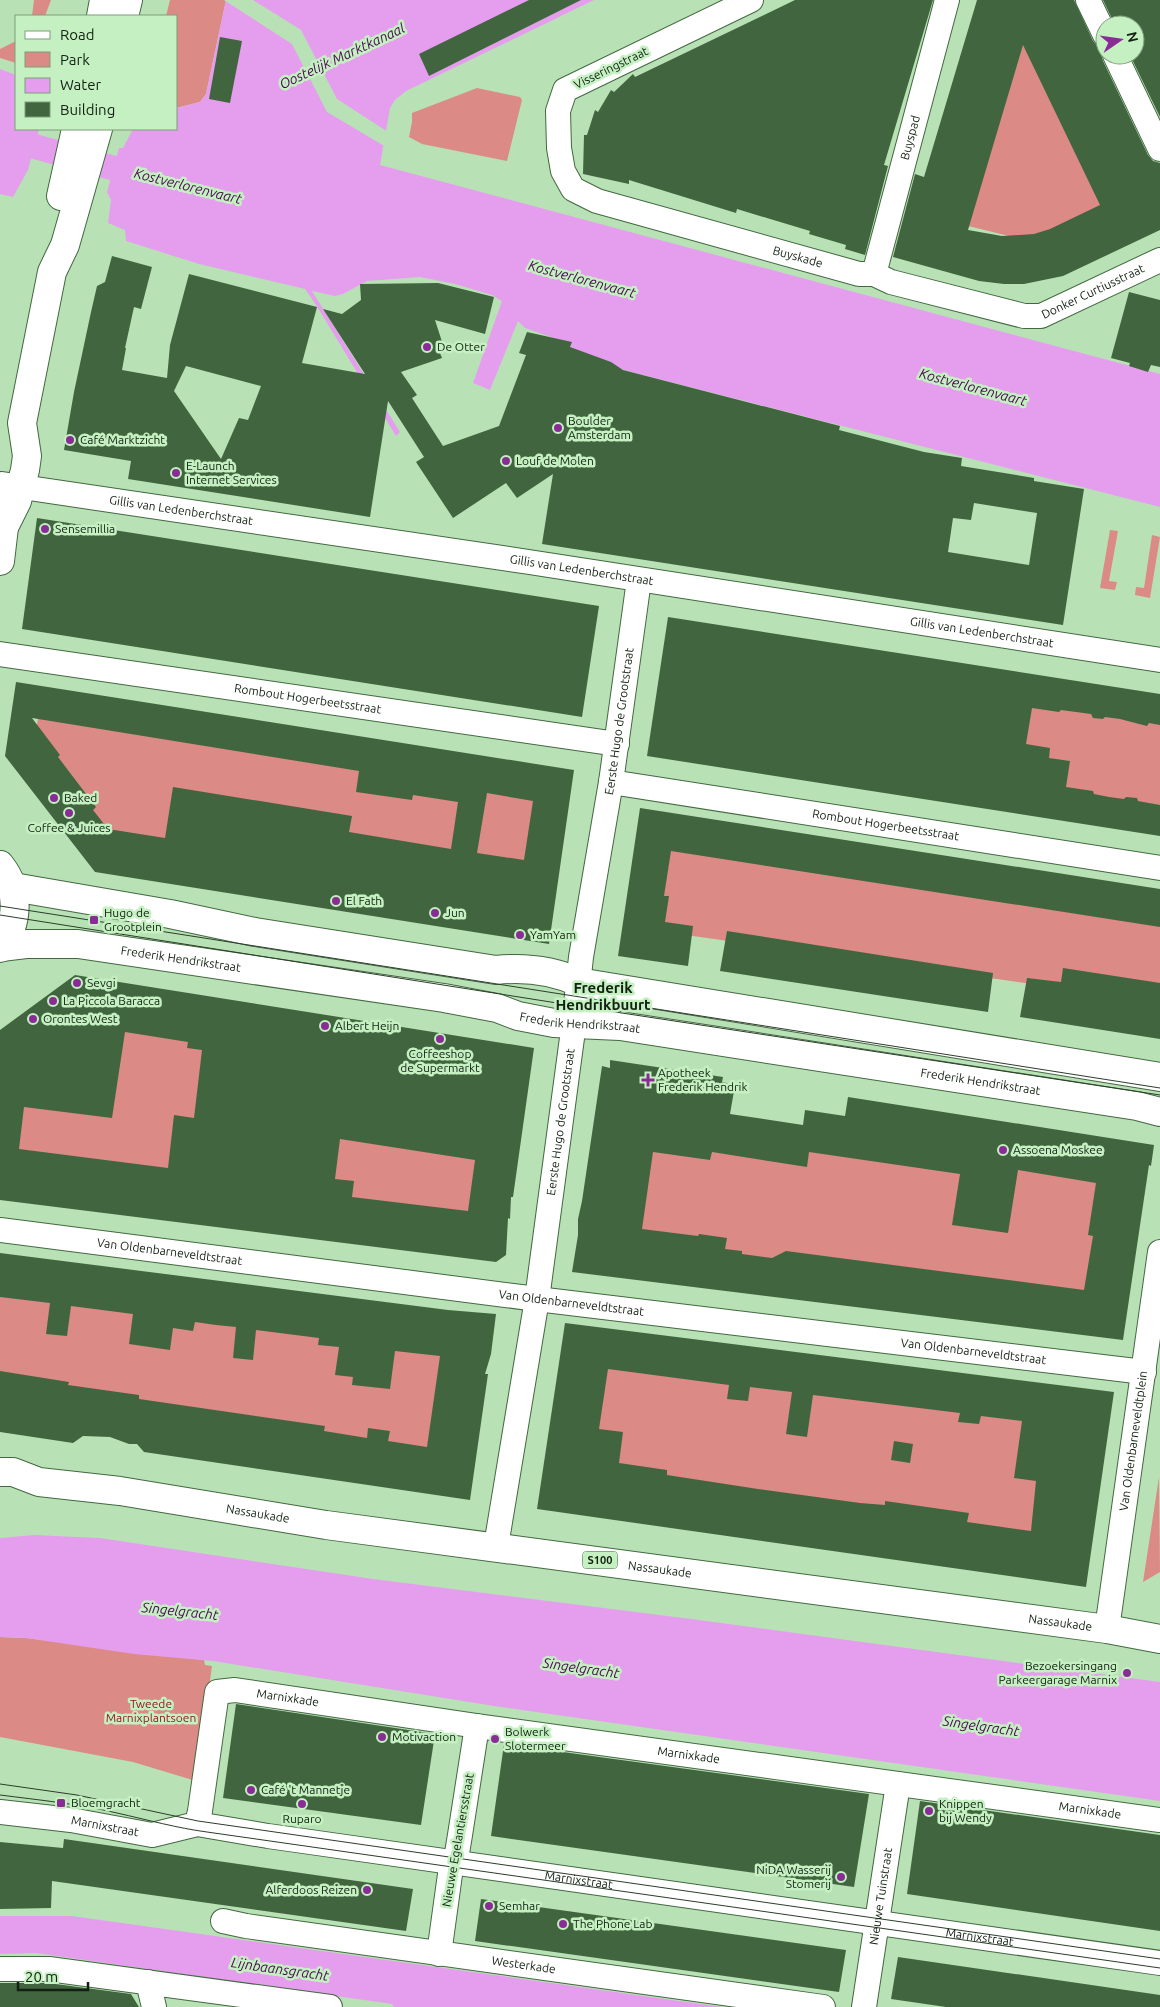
<svg xmlns="http://www.w3.org/2000/svg" width="1160" height="2007" viewBox="0 0 1160 2007" font-family="Ubuntu,sans-serif">
<rect width="100%" height="100%" fill="#b8e2b5"/>
<path fill="#dc8a86" d="M 34,0 L 51,0 L 45,16 L 32,16 Z
M 170,0 L 226,0 L 206,94 L 200,102 L 176,108 L 176,16 L 166,16 Z
M 1012,24 L 1121,204 L 1061,229 L 1021,239 L 956,223 Z
M 16,41 L 16,63 L 0,58 L 0,49 Z
M 477,88 L 520,97 L 522,100 L 507,161 L 422,144 L 409,137 L 412,122 L 412,113 Z
M 1110,530 L 1118,531 L 1109,581 L 1117,582 L 1115,590 L 1100,588 Z
M 1152,535 L 1160,537 L 1150,598 L 1135,595 L 1136,587 L 1144,588 Z
M 687,638 L 1160,719 L 1160,812 L 672,734 Z
M 43,693 L 546,791 L 532,914 L 114,847 L 32,750 Z
M 665,831 L 1160,919 L 1160,1002 L 657,931 Z
M 77,1010 L 214,1035 L 193,1188 L 0,1163 L 0,1062 Z
M 286,1041 L 509,1070 L 488,1235 L 263,1192 Z
M 631,1101 L 1110,1172 L 1094,1304 L 614,1243 Z
M 0,1277 L 450,1344 L 442,1454 L 0,1398 Z
M 601,1351 L 1079,1417 L 1065,1542 L 583,1477 Z
M 1159,1477 L 1160,1572 L 1143,1582 Z
M 0,1637 L 26,1638 L 204,1660 L 205,1665 L 212,1666 L 196,1781 L 133,1762 L 0,1737 Z"/>
<path fill="#e59eee" d="M 226,0 L 594,0 L 406,91 L 395,100 L 390,108 L 380,165 L 1160,374 L 1160,507 L 627,371 L 569,350 L 571,344 L 525,328 L 518,321 L 490,390 L 473,383 L 502,301 L 492,295 L 455,284 L 420,277 L 367,281 L 343,294 L 335,296 L 312,291 L 400,432 L 396,436 L 316,305 L 305,289 L 199,264 L 126,241 L 125,230 L 108,223 L 111,200 L 107,192 L 119,148 L 123,148 L 133,129 L 176,129 L 176,108 L 200,102 L 206,94 Z
M 0,69 L 16,75 L 16,129 L 39,129 L 28,170 L 13,197 L 0,194 Z
M 34,1535 L 100,1538 L 373,1579 L 691,1619 L 1160,1682 L 1160,1801 L 494,1706 L 213,1661 L 134,1654 L 26,1638 L 0,1637 L 0,1538 Z
M 0,1916 L 72,1916 L 722,2007 L 394,2007 L 392,2004 L 36,1953 L 0,1954 Z"/>
<path fill="#b8e2b5" d="M 224,0 L 253,0 L 301,30 L 337,99 L 388,132 L 386,147 L 327,112 L 292,44 Z"/>
<g fill="none" stroke-linecap="round" stroke-linejoin="round">
<path stroke="#e59eee" stroke-width="25" d="M 0,137 L 146,177"/>
</g>
<path fill="#41663f" fill-rule="evenodd" d="M 529,0 L 581,0 L 429,76 L 419,54 Z
M 795,0 L 933,0 L 884,165 L 888,166 L 865,255 L 845,249 L 846,245 L 809,234 L 810,231 L 737,209 L 736,213 L 629,180 L 629,184 L 583,174 L 584,135 L 587,135 L 595,110 L 598,112 L 611,90 L 614,92 L 633,74 L 635,77 Z
M 977,0 L 1074,0 L 1093,41 L 1097,46 L 1103,48 L 1101,54 L 1103,61 L 1148,155 L 1153,161 L 1160,163 L 1160,230 L 1063,276 L 1024,284 L 1004,284 L 979,281 L 893,257 L 915,174 L 924,177 ZM 1023,45 L 1100,205 L 1050,229 L 1034,234 L 1002,236 L 968,230 Z
M 1103,0 L 1160,0 L 1160,117 L 1130,55 L 1135,55 L 1135,25 L 1115,25 Z
M 220,37 L 242,41 L 230,103 L 209,99 Z
M 112,256 L 152,267 L 141,309 L 134,307 L 125,348 L 126,348 L 122,370 L 167,378 L 170,345 L 189,274 L 317,307 L 302,363 L 365,374 L 323,309 L 342,314 L 361,300 L 360,284 L 438,283 L 494,297 L 485,334 L 435,320 L 445,351 L 440,353 L 442,358 L 401,372 L 417,395 L 412,398 L 443,446 L 499,426 L 526,355 L 519,353 L 527,332 L 572,342 L 570,347 L 611,362 L 623,370 L 840,426 L 839,430 L 924,452 L 962,458 L 961,466 L 1034,478 L 1034,481 L 1084,489 L 1063,625 L 542,544 L 553,474 L 517,498 L 506,483 L 453,518 L 416,462 L 424,457 L 388,401 L 370,517 L 128,479 L 131,461 L 64,450 L 74,392 L 91,312 L 97,286 L 105,282 ZM 186,366 L 261,386 L 248,420 L 239,418 L 221,459 L 174,391 ZM 974,503 L 1037,513 L 1029,565 L 948,552 L 953,518 L 971,520 Z
M 1129,292 L 1160,300 L 1160,367 L 1151,365 L 1148,372 L 1129,366 L 1130,363 L 1111,358 Z
M 37,518 L 599,606 L 582,717 L 22,629 Z
M 668,617 L 1160,694 L 1160,725 L 1149,723 L 1147,726 L 1120,719 L 1105,717 L 1103,719 L 1093,718 L 1091,714 L 1061,710 L 1059,712 L 1032,708 L 1026,744 L 1050,748 L 1049,758 L 1070,761 L 1066,787 L 1093,791 L 1094,794 L 1109,797 L 1124,799 L 1126,797 L 1137,798 L 1138,801 L 1160,805 L 1160,836 L 647,756 Z
M 16,682 L 574,770 L 549,944 L 95,872 L 5,756 ZM 32,718 L 359,771 L 356,792 L 412,800 L 413,795 L 458,802 L 451,849 L 349,832 L 352,816 L 173,787 L 165,838 L 108,829 L 93,810 L 96,807 L 58,757 L 60,755 ZM 487,793 L 533,801 L 524,860 L 477,853 Z
M 640,808 L 1160,889 L 1160,927 L 671,851 L 664,896 L 669,896 L 665,922 L 693,926 L 688,966 L 618,956 Z
M 727,931 L 993,973 L 988,1012 L 720,971 Z
M 1063,968 L 1160,983 L 1160,1039 L 1020,1017 L 1027,978 L 1061,982 Z
M 75,975 L 534,1048 L 513,1197 L 511,1197 L 510,1219 L 508,1218 L 506,1255 L 496,1262 L 0,1200 L 0,1030 ZM 125,1032 L 188,1042 L 187,1048 L 202,1050 L 194,1118 L 174,1115 L 168,1168 L 19,1149 L 24,1107 L 112,1118 ZM 340,1139 L 475,1160 L 468,1211 L 352,1197 L 354,1181 L 335,1179 Z
M 610,1060 L 723,1077 L 722,1082 L 732,1084 L 731,1090 L 734,1091 L 730,1114 L 803,1125 L 805,1110 L 845,1116 L 848,1097 L 1154,1145 L 1151,1166 L 1149,1165 L 1123,1340 L 572,1272 L 578,1235 L 578,1219 L 582,1201 L 602,1066 L 610,1068 ZM 653,1152 L 710,1160 L 712,1152 L 807,1167 L 809,1152 L 960,1174 L 952,1225 L 1008,1233 L 1018,1170 L 1096,1183 L 1088,1235 L 1093,1236 L 1084,1290 L 786,1251 L 772,1258 L 742,1254 L 742,1251 L 725,1249 L 727,1238 L 699,1234 L 698,1236 L 642,1229 Z
M 0,1253 L 448,1310 L 496,1314 L 491,1354 L 485,1374 L 488,1374 L 470,1500 L 144,1452 L 137,1444 L 129,1444 L 110,1437 L 83,1436 L 73,1443 L 0,1432 L 0,1371 L 69,1382 L 68,1385 L 139,1395 L 139,1399 L 325,1426 L 324,1431 L 367,1438 L 368,1428 L 390,1431 L 388,1441 L 427,1447 L 440,1356 L 395,1351 L 390,1389 L 352,1385 L 353,1377 L 335,1375 L 339,1347 L 318,1345 L 319,1338 L 256,1330 L 253,1360 L 233,1358 L 236,1327 L 216,1325 L 195,1322 L 193,1331 L 173,1328 L 170,1350 L 129,1344 L 133,1314 L 71,1306 L 67,1336 L 46,1334 L 50,1303 L 0,1297 Z
M 565,1323 L 1114,1392 L 1086,1587 L 537,1509 ZM 608,1369 L 729,1385 L 727,1399 L 748,1401 L 750,1387 L 792,1392 L 786,1434 L 807,1437 L 813,1395 L 960,1413 L 958,1422 L 979,1424 L 981,1416 L 1022,1421 L 1014,1478 L 1036,1481 L 1031,1531 L 967,1522 L 969,1513 L 885,1501 L 885,1505 L 860,1503 L 758,1489 L 667,1475 L 667,1470 L 619,1463 L 623,1432 L 599,1429 Z
M 894,1441 L 913,1444 L 910,1463 L 891,1460 Z
M 236,1704 L 435,1734 L 421,1825 L 223,1798 Z
M 504,1744 L 869,1794 L 854,1887 L 491,1836 Z
M 920,1801 L 1160,1835 L 1160,1931 L 907,1894 Z
M 64,1839 L 413,1889 L 406,1931 L 52,1881 L 51,1908 L 0,1909 L 0,1842 L 63,1848 Z
M 481,1899 L 846,1950 L 839,1992 L 475,1941 Z
M 898,1957 L 1160,1995 L 1160,2007 L 946,2007 L 891,1999 Z
M 0,1983 L 48,1983 L 131,1994 L 139,2007 L 0,2007 Z"/>
<g fill="none" stroke-linecap="round" stroke-linejoin="round">
<g stroke="#436841" stroke-width="26">
<g id="street">
<path id="s1" d="M 751,0 L 565,90 L 558,111 L 559,148 L 563,171 L 573,189 L 597,201 L 859,274 L 874,274 L 891,282 L 1024,316 L 1041,316 L 1160,260"/>
<path d="M 1088,0 L 1105,35"/>
<path d="M 1115,55 L 1160,149"/>
<path id="s2" d="M 874,274 L 947,0"/>
<path id="s3" d="M 2,484 L 529,562 L 1160,660"/>
<path id="s4" d="M 0,654 L 617,744"/>
<path id="s5" d="M 611,782 L 1160,868"/>
<path id="s6" d="M 0,1230 L 537,1299 L 1144,1372"/>
<path id="s7" d="M 496,1546 L 537,1299 L 574,1023 L 581,957 L 611,782 L 639,580"/>
<path id="s8" d="M 1107,1629 L 1160,1252"/>
<path id="s9" d="M 0,1812 L 71,1820 L 152,1835 L 197,1824 L 268,1836 L 1160,1963"/>
<path id="s10" d="M 197,1824 L 200,1811 L 217,1692 L 235,1690 L 477,1726 L 1160,1820"/>
<path id="s11" d="M 223,1921 L 246,1926 L 823,2007"/>
<path d="M 439,1954 L 451,1867 L 456,1859 L 460,1835 L 477,1726"/>
<path d="M 0,1969 L 49,1969 L 330,2007"/>
<path d="M 148,1982 L 154,2007"/>
<path id="s12" d="M 864,2007 L 898,1784"/>
</g>
</g>
<g stroke="#436841" stroke-width="30">
<g id="secondary">
<path d="M 101,16 L 104,0"/>
<path d="M 124,16 L 128,0"/>
<path d="M 61,196 L 76,129"/>
<path d="M 4,527 L 17,501 L 25,470 L 27,456 L 22,423 L 52,272 L 65,245 L 98,129"/>
<path d="M 0,561 L 4,527 L 1,508"/>
<path d="M 0,865 C 20,890 19,923 0,948"/>
<path d="M 13,887 L 170,914 L 255,932 L 496,970 C 525,967 552,970 578,982 L 1160,1077"/>
<path id="s13" d="M 1,947 L 26,944 L 78,944 L 444,998 L 497,1008 L 518,1016 L 554,1023 L 620,1026 L 1137,1106 L 1160,1112"/>
</g>
</g>
<g stroke="#436841" stroke-width="30">
<g id="primary">
<path id="s14" d="M 0,1472 L 13,1472 L 39,1482 L 120,1491 L 326,1525 L 1107,1629 L 1160,1639"/>
</g>
</g>
<use href="#street" stroke="#fff" stroke-width="24"/>
<use href="#secondary" stroke="#fff" stroke-width="28"/>
<use href="#primary" stroke="#fff" stroke-width="28"/>
<path stroke="#2b3e2a" stroke-width="1" d="M 0,906 L 1160,1088
M 0,915 L 576,1006 L 1160,1095
M 0,1784 L 77,1795 L 198,1821 L 247,1828 L 1160,1959
M 0,1795 C 39,1800 79,1804 117,1813 C 148,1820 177,1828 207,1832 L 1160,1968"/>
</g>
<g fill="#8a2c96" stroke="#c5f0c2" stroke-width="2">
<circle cx="427" cy="347" r="5"/>
<circle cx="558" cy="428" r="5"/>
<circle cx="70" cy="440" r="5"/>
<circle cx="506" cy="461" r="5"/>
<circle cx="176" cy="473" r="5"/>
<circle cx="45" cy="529" r="5"/>
<circle cx="54" cy="798" r="5"/>
<circle cx="69" cy="813" r="5"/>
<circle cx="336" cy="901" r="5"/>
<circle cx="435" cy="913" r="5"/>
<rect x="89" y="915" width="10" height="10" rx="2.5"/>
<circle cx="520" cy="935" r="5"/>
<circle cx="77" cy="983" r="5"/>
<circle cx="53" cy="1001" r="5"/>
<circle cx="33" cy="1019" r="5"/>
<circle cx="325" cy="1026" r="5"/>
<circle cx="440" cy="1039" r="5"/>
<path d="M645.5 1072.5h5v5h5v5h-5v5h-5v-5h-5v-5h5z"/>
<circle cx="1003" cy="1150" r="5"/>
<circle cx="1127" cy="1673" r="5"/>
<circle cx="382" cy="1737" r="5"/>
<circle cx="495" cy="1739" r="5"/>
<circle cx="251" cy="1790" r="5"/>
<rect x="56" y="1798" width="10" height="10" rx="2.5"/>
<circle cx="302" cy="1804" r="5"/>
<circle cx="929" cy="1811" r="5"/>
<circle cx="841" cy="1877" r="5"/>
<circle cx="367" cy="1890" r="5"/>
<circle cx="489" cy="1906" r="5"/>
<circle cx="563" cy="1924" r="5"/>
</g>
<g text-anchor="middle" stroke-width="5" stroke-linejoin="round" paint-order="stroke">
<rect fill="#c5f0c2" stroke="#485f46" stroke-width="1" x="582.5" y="1551.5" width="35" height="17" rx="4"/>
<g font-size="11" font-weight="bold" fill="#122111">
<text x="600" y="1564">S100</text>
</g>
<g font-size="12" fill="#122111" stroke="#c5f0c2">
<text transform="translate(611 68) rotate(-26)" y="4">Visseringstraat</text>
<text dy="4" stroke="none"><textPath href="#s2" startOffset="141">Buyspad</textPath></text>
<text dy="4" stroke="none"><textPath href="#s1" startOffset="545">Buyskade</textPath></text>
<text dy="4" stroke="none"><textPath href="#s1" startOffset="854">Donker Curtiusstraat</textPath></text>
<text dy="4" stroke="none"><textPath href="#s3" startOffset="181">Gillis van Ledenberchstraat</textPath></text>
<text dy="4" stroke="none"><textPath href="#s3" startOffset="586">Gillis van Ledenberchstraat</textPath></text>
<text dy="4" stroke="none"><textPath href="#s3" startOffset="991">Gillis van Ledenberchstraat</textPath></text>
<text dy="4" stroke="none"><textPath href="#s4" startOffset="311">Rombout Hogerbeetsstraat</textPath></text>
<text dy="4" stroke="none"><textPath href="#s7" startOffset="834">Eerste Hugo de Grootstraat</textPath></text>
<text dy="4" stroke="none"><textPath href="#s5" startOffset="278">Rombout Hogerbeetsstraat</textPath></text>
<text dy="4" stroke="none"><textPath href="#s13" startOffset="181">Frederik Hendrikstraat</textPath></text>
<text dy="4" stroke="none"><textPath href="#s13" startOffset="586">Frederik Hendrikstraat</textPath></text>
<text dy="4" stroke="none"><textPath href="#s13" startOffset="991">Frederik Hendrikstraat</textPath></text>
<text dy="4" stroke="none"><textPath href="#s7" startOffset="429">Eerste Hugo de Grootstraat</textPath></text>
<text dy="4" stroke="none"><textPath href="#s6" startOffset="171">Van Oldenbarneveldtstraat</textPath></text>
<text dy="4" stroke="none"><textPath href="#s6" startOffset="576">Van Oldenbarneveldtstraat</textPath></text>
<text dy="4" stroke="none"><textPath href="#s6" startOffset="981">Van Oldenbarneveldtstraat</textPath></text>
<text dy="4" stroke="none"><textPath href="#s8" startOffset="190">Van Oldenbarneveldtplein</textPath></text>
<text dy="4" stroke="none"><textPath href="#s14" startOffset="262">Nassaukade</textPath></text>
<text dy="4" stroke="none"><textPath href="#s14" startOffset="668">Nassaukade</textPath></text>
<text dy="4" stroke="none"><textPath href="#s14" startOffset="1072">Nassaukade</textPath></text>
<text dy="4" stroke="none"><textPath href="#s10" startOffset="205">Marnixkade</textPath></text>
<text dy="4" stroke="none"><textPath href="#s10" startOffset="610">Marnixkade</textPath></text>
<text dy="4" stroke="none"><textPath href="#s10" startOffset="1015">Marnixkade</textPath></text>
<text dy="4" stroke="none"><textPath href="#s9" startOffset="106">Marnixstraat</textPath></text>
<text transform="translate(458 1840) rotate(-80)" y="4">Nieuwe Egelantiersstraat</text>
<text dy="4" stroke="none"><textPath href="#s9" startOffset="586">Marnixstraat</textPath></text>
<text dy="4" stroke="none"><textPath href="#s12" startOffset="112">Nieuwe Tuinstraat</textPath></text>
<text dy="4" stroke="none"><textPath href="#s9" startOffset="991">Marnixstraat</textPath></text>
<text dy="4" stroke="none"><textPath href="#s11" startOffset="304">Westerkade</textPath></text>
</g>
<g font-size="12" fill="#122111" stroke="#c5f0c2" text-anchor="start">
<text x="437" y="351">De Otter</text>
<text x="568" y="425">Boulder<tspan x="568" dy="14">Amsterdam</tspan></text>
<text x="80" y="444">Café Marktzicht</text>
<text x="516" y="465">Louf de Molen</text>
<text x="186" y="470">E-Launch<tspan x="186" dy="14">Internet Services</tspan></text>
<text x="55" y="533">Sensemillia</text>
<text x="64" y="802">Baked</text>
<text x="69" y="832" text-anchor="middle">Coffee &amp; Juices</text>
<text x="346" y="905">El Fath</text>
<text x="104" y="917">Hugo de<tspan x="104" dy="14">Grootplein</tspan></text>
<text x="445" y="917">Jun</text>
<text x="530" y="939">YamYam</text>
<text x="87" y="987">Sevgi</text>
<text x="63" y="1005">La Piccola Baracca</text>
<text x="43" y="1023">Orontes West</text>
<text x="335" y="1030">Albert Heijn</text>
<text x="440" y="1058" text-anchor="middle">Coffeeshop<tspan x="440" dy="14">de Supermarkt</tspan></text>
<text x="658" y="1077">Apotheek<tspan x="658" dy="14">Frederik Hendrik</tspan></text>
<text x="1013" y="1154">Assoena Moskee</text>
<text x="1117" y="1670" text-anchor="end">Bezoekersingang<tspan x="1117" dy="14">Parkeergarage Marnix</tspan></text>
<text x="505" y="1736">Bolwerk<tspan x="505" dy="14">Slotermeer</tspan></text>
<text x="392" y="1741">Motivaction</text>
<text x="261" y="1794">Café 't Mannetje</text>
<text x="71" y="1807">Bloemgracht</text>
<text x="939" y="1808">Knippen<tspan x="939" dy="14">bij Wendy</tspan></text>
<text x="302" y="1823" text-anchor="middle">Ruparo</text>
<text x="831" y="1874" text-anchor="end">NiDA Wasserij<tspan x="831" dy="14">Stomerij</tspan></text>
<text x="357" y="1894" text-anchor="end">Alferdoos Reizen</text>
<text x="499" y="1910">Semhar</text>
<text x="573" y="1928">The Phone Lab</text>
</g>
<g font-size="12" fill="#991523" stroke="#c5f0c2">
<text x="151" y="1708">Tweede<tspan x="151" dy="14">Marnixplantsoen</tspan></text>
</g>
<g font-size="14" font-style="italic" fill="#4a0752" stroke="#c5f0c2">
<text transform="translate(342 56) rotate(-25)" y="5">Oostelijk Marktkanaal</text>
<text transform="translate(188 186) rotate(14)" y="5">Kostverlorenvaart</text>
<text transform="translate(582 279) rotate(15)" y="5">Kostverlorenvaart</text>
<text transform="translate(973 387) rotate(15)" y="5">Kostverlorenvaart</text>
<text transform="translate(180 1611) rotate(6)" y="5">Singelgracht</text>
<text transform="translate(581 1668) rotate(8)" y="5">Singelgracht</text>
<text transform="translate(981 1726) rotate(8)" y="5">Singelgracht</text>
<text transform="translate(280 1969) rotate(8)" y="5">Lijnbaansgracht</text>
</g>
<g font-size="15" font-weight="bold" fill="#122111" stroke="#c5f0c2">
<text x="603" y="993">Frederik<tspan x="603" dy="17">Hendrikbuurt</tspan></text>
</g>
</g>
<rect x="15" y="15" width="162" height="115" fill="#c5f0c2" stroke="#7d9d7b"/>
<rect x="25" y="31" width="25" height="8" fill="#ffffff" stroke="#7d9d7b"/>
<text x="60" y="40" font-size="15" fill="#122111">Road</text>
<rect x="25" y="52" width="25" height="15" fill="#dc8a86" stroke="#7d9d7b"/>
<text x="60" y="65" font-size="15" fill="#122111">Park</text>
<rect x="25" y="78" width="25" height="15" fill="#e59eee" stroke="#7d9d7b"/>
<text x="60" y="90" font-size="15" fill="#122111">Water</text>
<rect x="25" y="102" width="25" height="15" fill="#41663f" stroke="#7d9d7b"/>
<text x="60" y="115" font-size="15" fill="#122111">Building</text>
<g transform="translate(1120 40) rotate(77)"><circle r="24" fill="#c5f0c2" stroke="#7d9d7b"/>
<path d="M0-4L9 19L0 12L-9 19Z" fill="#8a2c96"/>
<text y="-8" font-size="14" font-weight="bold" text-anchor="middle" fill="#122111">N</text>
</g>
<path d="M18 1982v8h70v-8" fill="none" stroke="#122111" stroke-width="2.5"/>
<text x="25" y="1982" font-size="15" fill="#122111" stroke="#c5f0c2" stroke-width="4" paint-order="stroke">20 m</text>
</svg>
